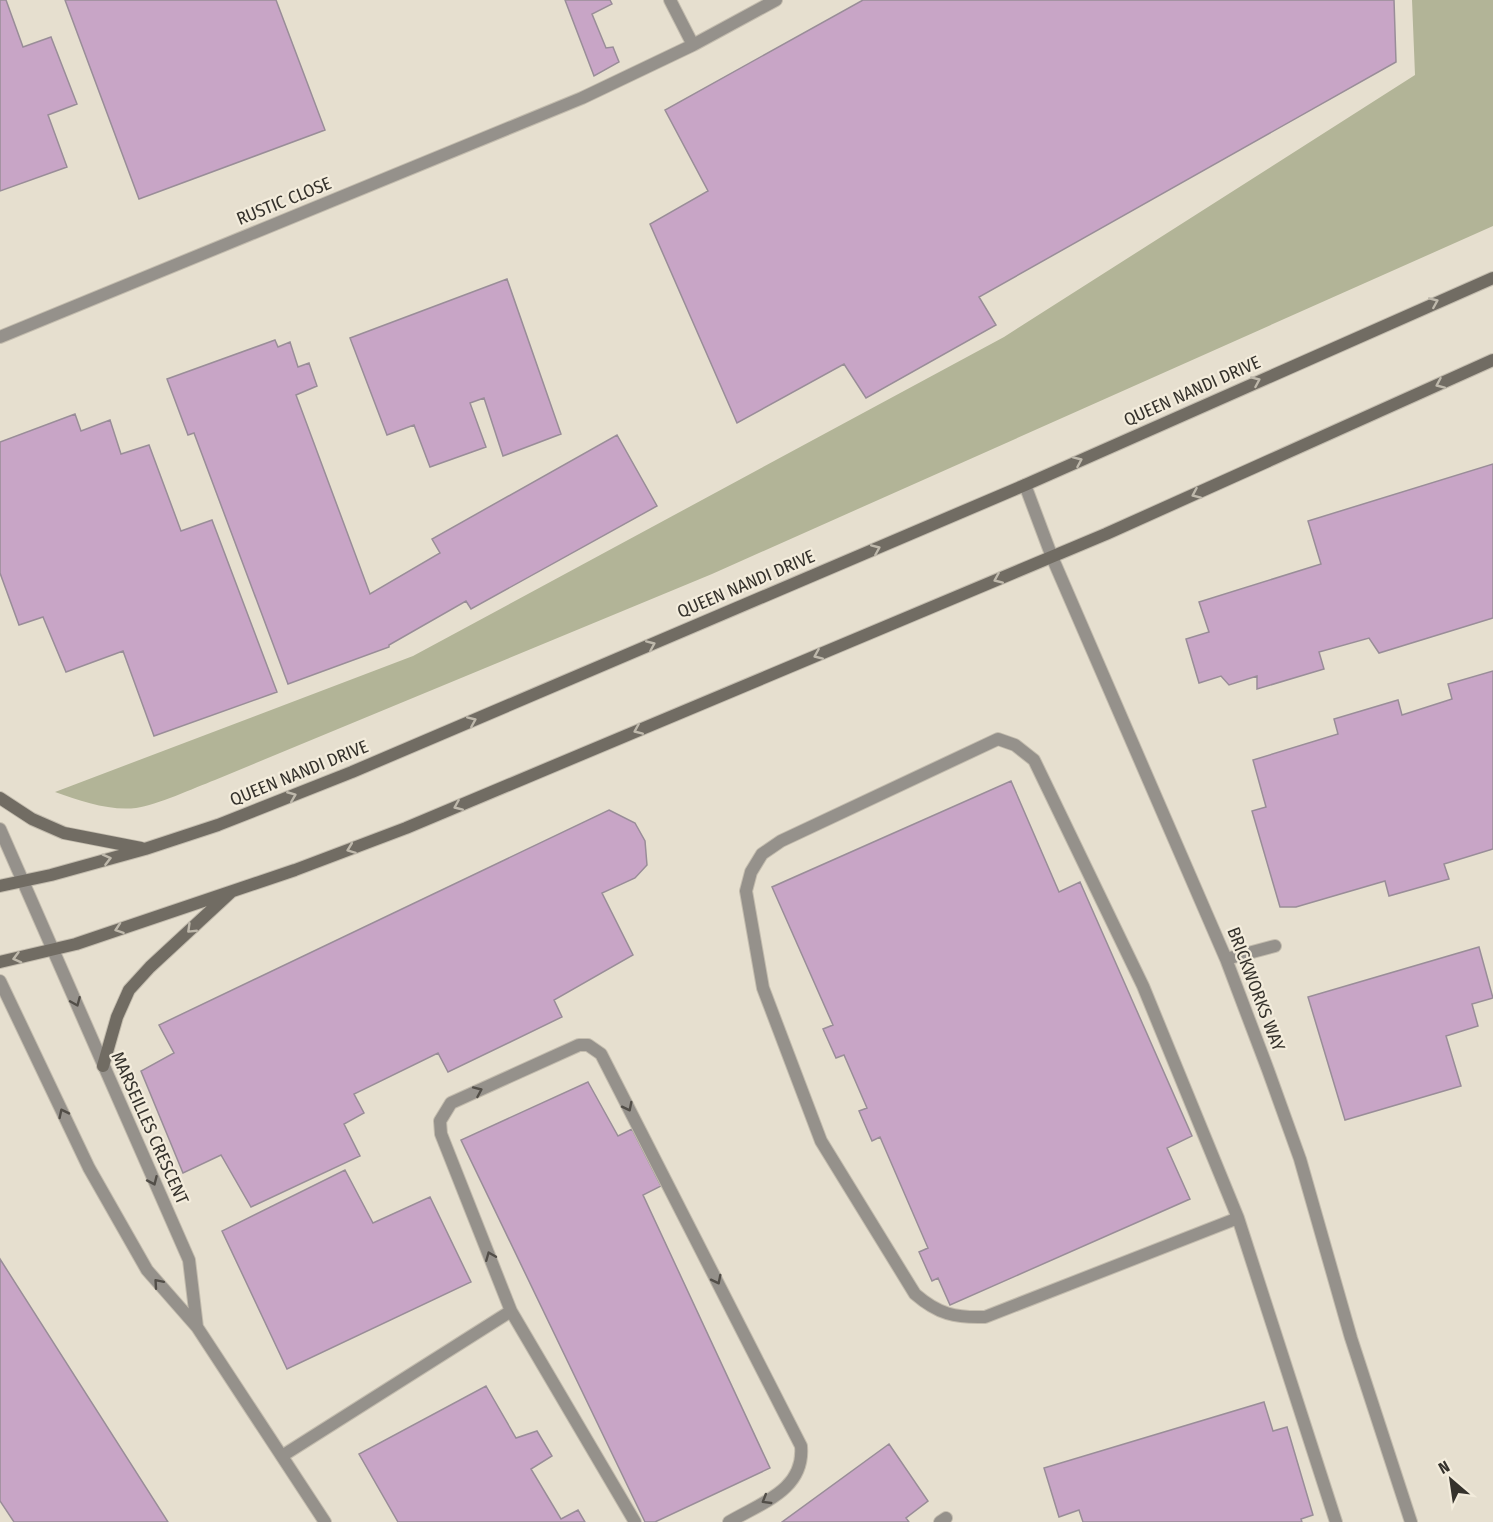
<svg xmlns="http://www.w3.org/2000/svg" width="1493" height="1522" viewBox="0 0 1493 1522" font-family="'Fira Sans Condensed',sans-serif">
<rect width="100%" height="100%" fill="#e6dfcf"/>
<path fill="#b2b497" d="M 1412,0 L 1493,0 L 1493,226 L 712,574 L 215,780 C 194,788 157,805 136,808 C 109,811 81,801 55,792 L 413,656 L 1004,337 L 1415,75 Z"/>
<path fill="#c8a5c6" stroke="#998d98" stroke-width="1.5" d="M 0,0 L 6,0 L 23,47 L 51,37 L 77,104 L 48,115 L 67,167 L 0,191 Z
M 65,0 L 276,0 L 325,130 L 139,199 Z
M 565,0 L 610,0 L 612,4 L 592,14 L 606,48 L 613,47 L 619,62 L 594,76 Z
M 863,0 L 1394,0 L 1396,62 L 979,297 L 996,325 L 866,398 L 844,364 L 737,423 L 650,224 L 708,191 L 665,110 Z
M 507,279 L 561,434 L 503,456 L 484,398 L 470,403 L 486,447 L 430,467 L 414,425 L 387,435 L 350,338 Z
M 275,340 L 278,347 L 290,342 L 298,367 L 309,363 L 317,386 L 296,395 L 370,594 L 440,553 L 432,539 L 617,435 L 657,506 L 471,609 L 466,601 L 389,645 L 389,647 L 288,684 L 194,433 L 188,435 L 167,379 Z
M 75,414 L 81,431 L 110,420 L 121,454 L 149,445 L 181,531 L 212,520 L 277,692 L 154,736 L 123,651 L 66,672 L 43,617 L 19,625 L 0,573 L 0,442 Z
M 1493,464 L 1493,618 L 1379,653 L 1369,638 L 1319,652 L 1324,669 L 1257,689 L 1257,676 L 1229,685 L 1221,676 L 1199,683 L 1186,639 L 1209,632 L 1199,602 L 1321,564 L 1308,521 Z
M 1493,671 L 1493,849 L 1444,864 L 1449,879 L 1389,896 L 1385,881 L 1296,907 L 1280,907 L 1252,811 L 1266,807 L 1253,760 L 1338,734 L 1334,719 L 1398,700 L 1402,715 L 1452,699 L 1448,684 Z
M 1011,781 L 1059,892 L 1080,882 L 1192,1136 L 1167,1148 L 1190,1199 L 950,1305 L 938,1278 L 932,1281 L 919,1252 L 928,1248 L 880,1137 L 872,1141 L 859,1111 L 867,1108 L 844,1055 L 836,1058 L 823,1029 L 833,1025 L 772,887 Z
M 609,810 L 635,823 L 645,841 L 647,865 L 635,878 L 602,893 L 633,955 L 554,1000 L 562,1017 L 448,1072 L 438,1053 L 354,1094 L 364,1113 L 344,1124 L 360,1156 L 251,1207 L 221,1155 L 183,1173 L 141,1071 L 174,1053 L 159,1025 Z
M 1479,947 L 1493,998 L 1472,1004 L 1478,1026 L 1446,1036 L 1461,1086 L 1345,1120 L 1308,997 Z
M 588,1082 L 618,1136 L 632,1129 L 661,1186 L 643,1195 L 770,1468 L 655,1522 L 645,1522 L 461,1140 Z
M 345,1170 L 373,1223 L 430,1197 L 471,1282 L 287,1369 L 222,1231 Z
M 0,1259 L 168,1522 L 14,1522 L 0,1501 Z
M 486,1386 L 516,1438 L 537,1431 L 552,1456 L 531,1469 L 561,1519 L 578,1510 L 585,1522 L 398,1522 L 359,1454 Z
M 1264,1402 L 1273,1431 L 1287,1427 L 1313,1515 L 1301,1519 L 1302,1522 L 1083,1522 L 1079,1510 L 1059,1517 L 1044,1468 Z
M 889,1444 L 928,1501 L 906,1518 L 909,1522 L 782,1522 Z"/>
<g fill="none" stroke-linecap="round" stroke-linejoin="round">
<g stroke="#c3bcae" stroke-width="14">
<path id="lane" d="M 670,0 L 693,45
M 0,337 L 582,98 L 693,45 L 776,0
M 1025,485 L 1052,557 L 1226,959 L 1268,1070 L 1300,1159 L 1351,1338 L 1411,1522
M 0,829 L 189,1260 L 197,1327
M 1226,959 L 1275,946
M 0,981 L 89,1168 L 147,1270 L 197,1327 L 325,1522
M 1238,1218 L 985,1317 C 955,1318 938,1314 915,1294 L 821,1141 L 763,988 L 746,891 L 751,872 L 762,854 L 781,841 L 998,739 L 1015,745 L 1034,760 L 1143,986 L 1238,1218 L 1336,1522
M 282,1456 L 511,1311
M 635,1522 L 511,1311 L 441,1134 L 440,1121 L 451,1103 L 579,1045 L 588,1045 L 601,1054 L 801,1446 C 805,1490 761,1503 729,1522
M 940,1522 L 946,1518"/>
</g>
<g stroke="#c3bcae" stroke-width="14">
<path id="secondary" d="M 0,798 L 32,819 L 64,833 L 141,848
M 0,886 L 51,875 L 145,849 L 218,825 L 352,772 L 1025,485 L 1493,278
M 0,962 L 76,944 L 295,870 L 406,828 L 1106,534 L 1493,360
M 103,1066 L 117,1017 L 129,990 L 150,967 L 231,892"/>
</g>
<use href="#lane" stroke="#95918b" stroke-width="12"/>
<use href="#secondary" stroke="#716c63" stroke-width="12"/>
</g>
<defs><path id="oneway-chevron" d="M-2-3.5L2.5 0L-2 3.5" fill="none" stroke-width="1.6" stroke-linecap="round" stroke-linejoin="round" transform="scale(1.5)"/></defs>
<g stroke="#bfb9ac">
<use href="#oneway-chevron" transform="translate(1434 302) rotate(-23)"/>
<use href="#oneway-chevron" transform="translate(1256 381) rotate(-24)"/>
<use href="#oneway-chevron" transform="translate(1440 384) rotate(156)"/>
<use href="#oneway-chevron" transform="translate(1078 461) rotate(-24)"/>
<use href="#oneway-chevron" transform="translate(1196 494) rotate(156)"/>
<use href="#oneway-chevron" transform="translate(876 549) rotate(-23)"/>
<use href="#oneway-chevron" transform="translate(998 579) rotate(157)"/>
<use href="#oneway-chevron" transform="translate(651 645) rotate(-23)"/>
<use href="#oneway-chevron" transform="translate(818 655) rotate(157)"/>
<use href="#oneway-chevron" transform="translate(472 721) rotate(-23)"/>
<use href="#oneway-chevron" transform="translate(638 730) rotate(157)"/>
<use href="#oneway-chevron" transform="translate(292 796) rotate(-22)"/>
<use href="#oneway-chevron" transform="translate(458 806) rotate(157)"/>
<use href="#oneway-chevron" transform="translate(351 849) rotate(159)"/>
<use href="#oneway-chevron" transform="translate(107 859) rotate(-14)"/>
<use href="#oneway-chevron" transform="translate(119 929) rotate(161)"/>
<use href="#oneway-chevron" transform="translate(191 929) rotate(136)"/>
<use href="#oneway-chevron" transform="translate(17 958) rotate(165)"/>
</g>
<g stroke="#524e48">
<use href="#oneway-chevron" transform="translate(76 1002) rotate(67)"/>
<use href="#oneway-chevron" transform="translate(478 1091) rotate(-24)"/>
<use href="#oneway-chevron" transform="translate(628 1107) rotate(63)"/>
<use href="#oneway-chevron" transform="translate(63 1113) rotate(-116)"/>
<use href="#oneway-chevron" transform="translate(153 1181) rotate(66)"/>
<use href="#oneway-chevron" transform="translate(490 1256) rotate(-112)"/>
<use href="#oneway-chevron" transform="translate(717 1280) rotate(63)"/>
<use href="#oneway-chevron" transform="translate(158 1283) rotate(-131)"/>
<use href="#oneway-chevron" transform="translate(766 1500) rotate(149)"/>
</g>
<g text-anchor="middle" stroke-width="4.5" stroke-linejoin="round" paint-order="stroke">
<g font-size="18" fill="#35322c" stroke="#f3ecdc">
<text transform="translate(284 201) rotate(-22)" y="6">RUSTIC CLOSE</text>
<text transform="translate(1192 391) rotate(-24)" y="6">QUEEN NANDI DRIVE</text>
<text transform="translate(746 584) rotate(-23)" y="6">QUEEN NANDI DRIVE</text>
<text transform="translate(299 773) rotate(-22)" y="6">QUEEN NANDI DRIVE</text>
<text transform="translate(1256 989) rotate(69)" y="6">BRICKWORKS WAY</text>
<text transform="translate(150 1128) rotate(66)" y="6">MARSEILLES CRESCENT</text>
</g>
</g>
<g transform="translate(1451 1480) rotate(331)" stroke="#f3ecdc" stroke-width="4.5" paint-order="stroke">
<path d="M0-4.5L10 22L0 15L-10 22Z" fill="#35322c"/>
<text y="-9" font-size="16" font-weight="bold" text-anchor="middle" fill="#35322c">N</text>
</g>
</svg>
